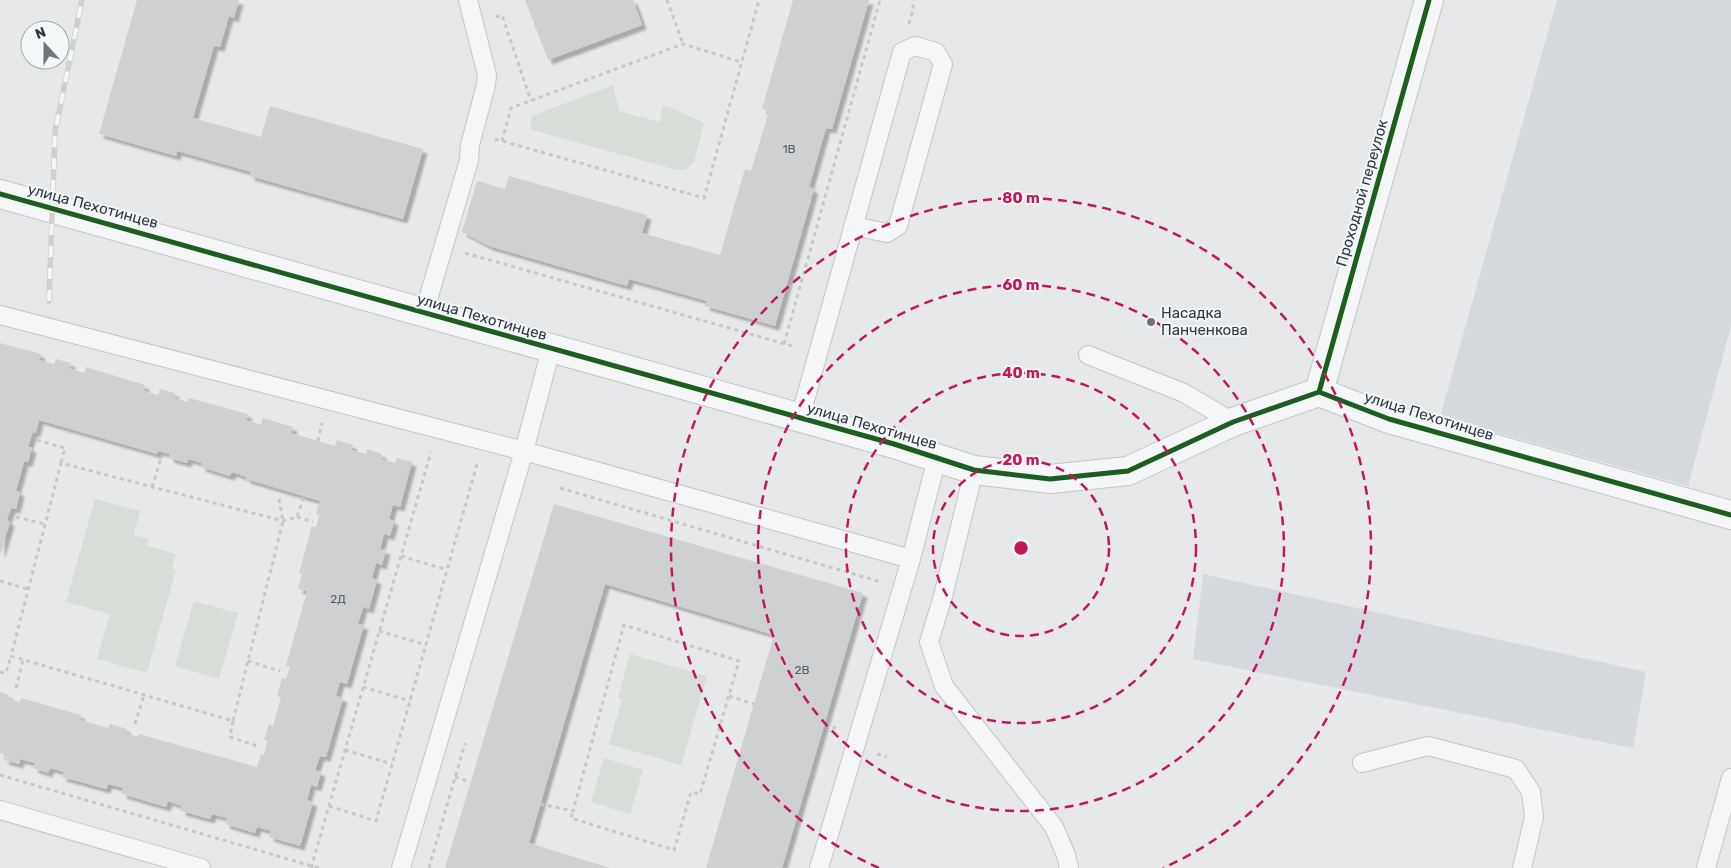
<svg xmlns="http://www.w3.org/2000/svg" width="1731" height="868" viewBox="0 0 1731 868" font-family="Rubik,sans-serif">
<defs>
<filter id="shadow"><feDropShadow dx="4.5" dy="4.5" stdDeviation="1" flood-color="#0004"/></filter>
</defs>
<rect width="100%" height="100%" fill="#e6e8ea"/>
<path fill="#d5d8dd" d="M 1557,0 L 1731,0 L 1731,326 L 1688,486 L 1440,417 Z
M 1203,574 L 1646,672 L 1633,748 L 1193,659 Z"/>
<path fill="#d8ddd7" d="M 613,85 L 619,111 L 660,122 L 662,107 L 667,106 L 704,123 L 694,162 L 686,169 L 677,170 L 532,130 L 530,123 L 532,116 Z
M 95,499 L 140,511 L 134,535 L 149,539 L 147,546 L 176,554 L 172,568 L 176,570 L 147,673 L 97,659 L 110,614 L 66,602 Z
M 194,601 L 238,613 L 219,679 L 175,666 Z
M 630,654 L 707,676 L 681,765 L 609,744 L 622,699 L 618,698 Z
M 604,758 L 643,770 L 630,814 L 591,802 Z"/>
<path fill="#ced0d2" filter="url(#shadow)" d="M 137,0 L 239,0 L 234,18 L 229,16 L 220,47 L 214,46 L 193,118 L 261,137 L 270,106 L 423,149 L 403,219 L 250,176 L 251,172 L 177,151 L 176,156 L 99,134 Z
M 525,0 L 633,0 L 642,25 L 548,60 Z
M 793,0 L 869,0 L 832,129 L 826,128 L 809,187 L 814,189 L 775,326 L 705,306 L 707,301 L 629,279 L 627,286 L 489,246 L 462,232 L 477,181 L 505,189 L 509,176 L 647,215 L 642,233 L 720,255 L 745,169 L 751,171 L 769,111 L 762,109 Z
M 0,343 L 41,354 L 39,360 L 54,364 L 56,359 L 71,363 L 69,368 L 84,373 L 86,367 L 145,385 L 144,391 L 158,395 L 160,389 L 175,393 L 174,398 L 188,402 L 189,398 L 248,414 L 246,420 L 261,425 L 263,418 L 293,427 L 291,433 L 318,441 L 335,446 L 337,440 L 353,445 L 351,450 L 366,454 L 367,449 L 382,454 L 381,459 L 395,463 L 397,458 L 412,462 L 400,507 L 393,505 L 389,519 L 394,521 L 390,536 L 384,534 L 380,549 L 386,550 L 382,565 L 376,563 L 372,578 L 377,580 L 369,609 L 363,607 L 358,624 L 364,625 L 347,684 L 340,682 L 336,696 L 343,698 L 326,757 L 320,756 L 315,770 L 321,772 L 317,787 L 311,785 L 307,800 L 313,802 L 300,846 L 269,837 L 271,831 L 257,827 L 255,833 L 225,824 L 227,818 L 212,814 L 210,819 L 181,811 L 182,806 L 168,801 L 166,807 L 122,794 L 123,788 L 108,784 L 106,789 L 77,781 L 62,777 L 64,772 L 50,768 L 48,773 L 33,768 L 35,763 L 20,759 L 19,764 L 4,760 L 6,754 L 0,753 L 0,692 L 9,695 L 8,699 L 20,702 L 21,698 L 81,715 L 80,720 L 108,728 L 110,724 L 127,729 L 125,733 L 138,737 L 139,734 L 257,767 L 261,754 L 264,755 L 267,741 L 264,740 L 269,724 L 273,726 L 281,697 L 277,696 L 282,678 L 286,679 L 290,667 L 286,666 L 307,591 L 298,589 L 302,574 L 299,573 L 312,526 L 316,527 L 319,515 L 316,514 L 320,501 L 246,479 L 246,477 L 232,472 L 230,476 L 201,467 L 202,463 L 188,459 L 187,463 L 169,458 L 170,454 L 158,451 L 157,454 L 39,420 L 36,433 L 33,432 L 28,447 L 32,448 L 28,462 L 24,462 L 16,491 L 20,492 L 16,509 L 11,508 L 7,520 L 10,522 L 0,555 Z
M 554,504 L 863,593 L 782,868 L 706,868 L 774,635 L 605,584 L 529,843 L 610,868 L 445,868 Z"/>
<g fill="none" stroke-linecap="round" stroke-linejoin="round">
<g stroke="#c4c6c8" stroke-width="20">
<path id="service" d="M 424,313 L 469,160 L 470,145 L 486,85 L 487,75 L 468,0
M 0,315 L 524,451 L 911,559
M 1088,355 L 1184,393 L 1233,422
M 800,418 L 902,52 L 915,46 L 936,52 L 943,64 L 898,226 L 887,233 L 853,226
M 974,470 L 943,596 L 929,642 L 944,686 L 1054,827 L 1066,855 L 1069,868
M 1362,763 L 1428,746 L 1516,769 L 1531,792 L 1534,817 L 1522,868
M 0,810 L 201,868
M 401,868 L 524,451 L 551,349
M 819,868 L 911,559 L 937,458
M 1706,868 L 1731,778"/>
</g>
<g stroke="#c4c6c8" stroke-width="30">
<path id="minor" d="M 0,194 L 894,444 L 974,470 L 1050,479 L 1128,471 L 1233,422 L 1319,392 L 1389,419 L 1731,515
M 1319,392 L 1429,0"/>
</g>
<path stroke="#c6c8ca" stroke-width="3" stroke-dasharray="4 4" stroke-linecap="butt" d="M 667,0 L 683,44
M 496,17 L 502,15 L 531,101
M 909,24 L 913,10 L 913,0
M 495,139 L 704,198 L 759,0
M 502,141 L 511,108 L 683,44 L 741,62
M 465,253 L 796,347
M 784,344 L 880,0
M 37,440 L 65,448 L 61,463
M 318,441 L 322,423
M 152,487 L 161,458
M 560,488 L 881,582
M 279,499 L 283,521 L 233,721 L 11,656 L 61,463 L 283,521 L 297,517 L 304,496
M 16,517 L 45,524
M 297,517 L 313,522
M 401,556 L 447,570
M 0,581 L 28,589
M 379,631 L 426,645
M 248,661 L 280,671
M 0,672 L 6,673 L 11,656
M 363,687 L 410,701
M 16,688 L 23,660
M 729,696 L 754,704
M 233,721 L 230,737 L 257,746
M 135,724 L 144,695
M 825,725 L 836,728
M 345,750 L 392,764
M 877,754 L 887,757
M 0,775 L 319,868
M 455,777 L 470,782
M 540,804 L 573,811 L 624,625 L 739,661 L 700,794 L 691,792 L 674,850 L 571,818 L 573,811
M 329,806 L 376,821 L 477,464
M 311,868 L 431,452
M 429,868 L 465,743"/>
<use href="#service" stroke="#f5f6f7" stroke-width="18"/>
<use href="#minor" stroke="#f5f6f7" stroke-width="28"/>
<g stroke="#ced0d2" stroke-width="5.5">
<path id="rail" d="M 49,301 L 55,132 L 82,0"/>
</g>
<use href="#rail" stroke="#f4f7f8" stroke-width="4" stroke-dasharray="11" stroke-linecap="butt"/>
<g stroke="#f4f7f8" stroke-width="8">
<path id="cycleway" d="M 0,194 L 894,444 L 974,470 L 1050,479 L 1128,471 L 1233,422 L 1319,392 L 1389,419 L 1731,515
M 1319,392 L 1429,0"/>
</g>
<use href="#cycleway" stroke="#1b5e20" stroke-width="5"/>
</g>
<g fill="none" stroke="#c2185b" stroke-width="2.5" stroke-dasharray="9 6">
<circle cx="1021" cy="548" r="88"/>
<circle cx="1021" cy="548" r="175"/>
<circle cx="1021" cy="548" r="263"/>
<path d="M879 868A350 350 0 1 1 1163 868"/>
</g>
<circle fill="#6e757d" stroke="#f4f7f8" stroke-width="2" cx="1151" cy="322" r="5"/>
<g text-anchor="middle" stroke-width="4" stroke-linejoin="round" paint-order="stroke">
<g font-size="12" fill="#575e67">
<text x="789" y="153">1В</text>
<text x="338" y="603">2Д</text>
<text x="802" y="674">2В</text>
</g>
<g font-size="15" fill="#2e3742" stroke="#f4f7f8">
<text transform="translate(1362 193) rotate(-74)" y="5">Проходной переулок</text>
<text transform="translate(93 206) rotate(15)" y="5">улица Пехотинцев</text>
<text transform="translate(482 317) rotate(16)" y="5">улица Пехотинцев</text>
<text transform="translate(1429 416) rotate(17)" y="5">улица Пехотинцев</text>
<text transform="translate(872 426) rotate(16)" y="5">улица Пехотинцев</text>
</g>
<g font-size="15" fill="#2e3742" stroke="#f4f7f8" text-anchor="start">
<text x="1161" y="318">Насадка<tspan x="1161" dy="17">Панченкова</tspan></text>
</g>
</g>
<circle cx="1021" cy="548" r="8" fill="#c2185b" stroke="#f4f7f8" stroke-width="2.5"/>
<g font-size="15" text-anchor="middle" font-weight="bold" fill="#c2185b" stroke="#f4f7f8" stroke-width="4" stroke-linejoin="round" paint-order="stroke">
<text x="1021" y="203">80 m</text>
<text x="1021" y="290">60 m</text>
<text x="1021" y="378">40 m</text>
<text x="1021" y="465">20 m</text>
</g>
<g transform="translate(45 45) rotate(339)"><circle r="24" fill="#f4f7f8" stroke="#a5aaaf"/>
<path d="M0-4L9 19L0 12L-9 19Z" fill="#6e757d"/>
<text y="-8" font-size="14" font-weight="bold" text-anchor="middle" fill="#2e3742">N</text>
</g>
</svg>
